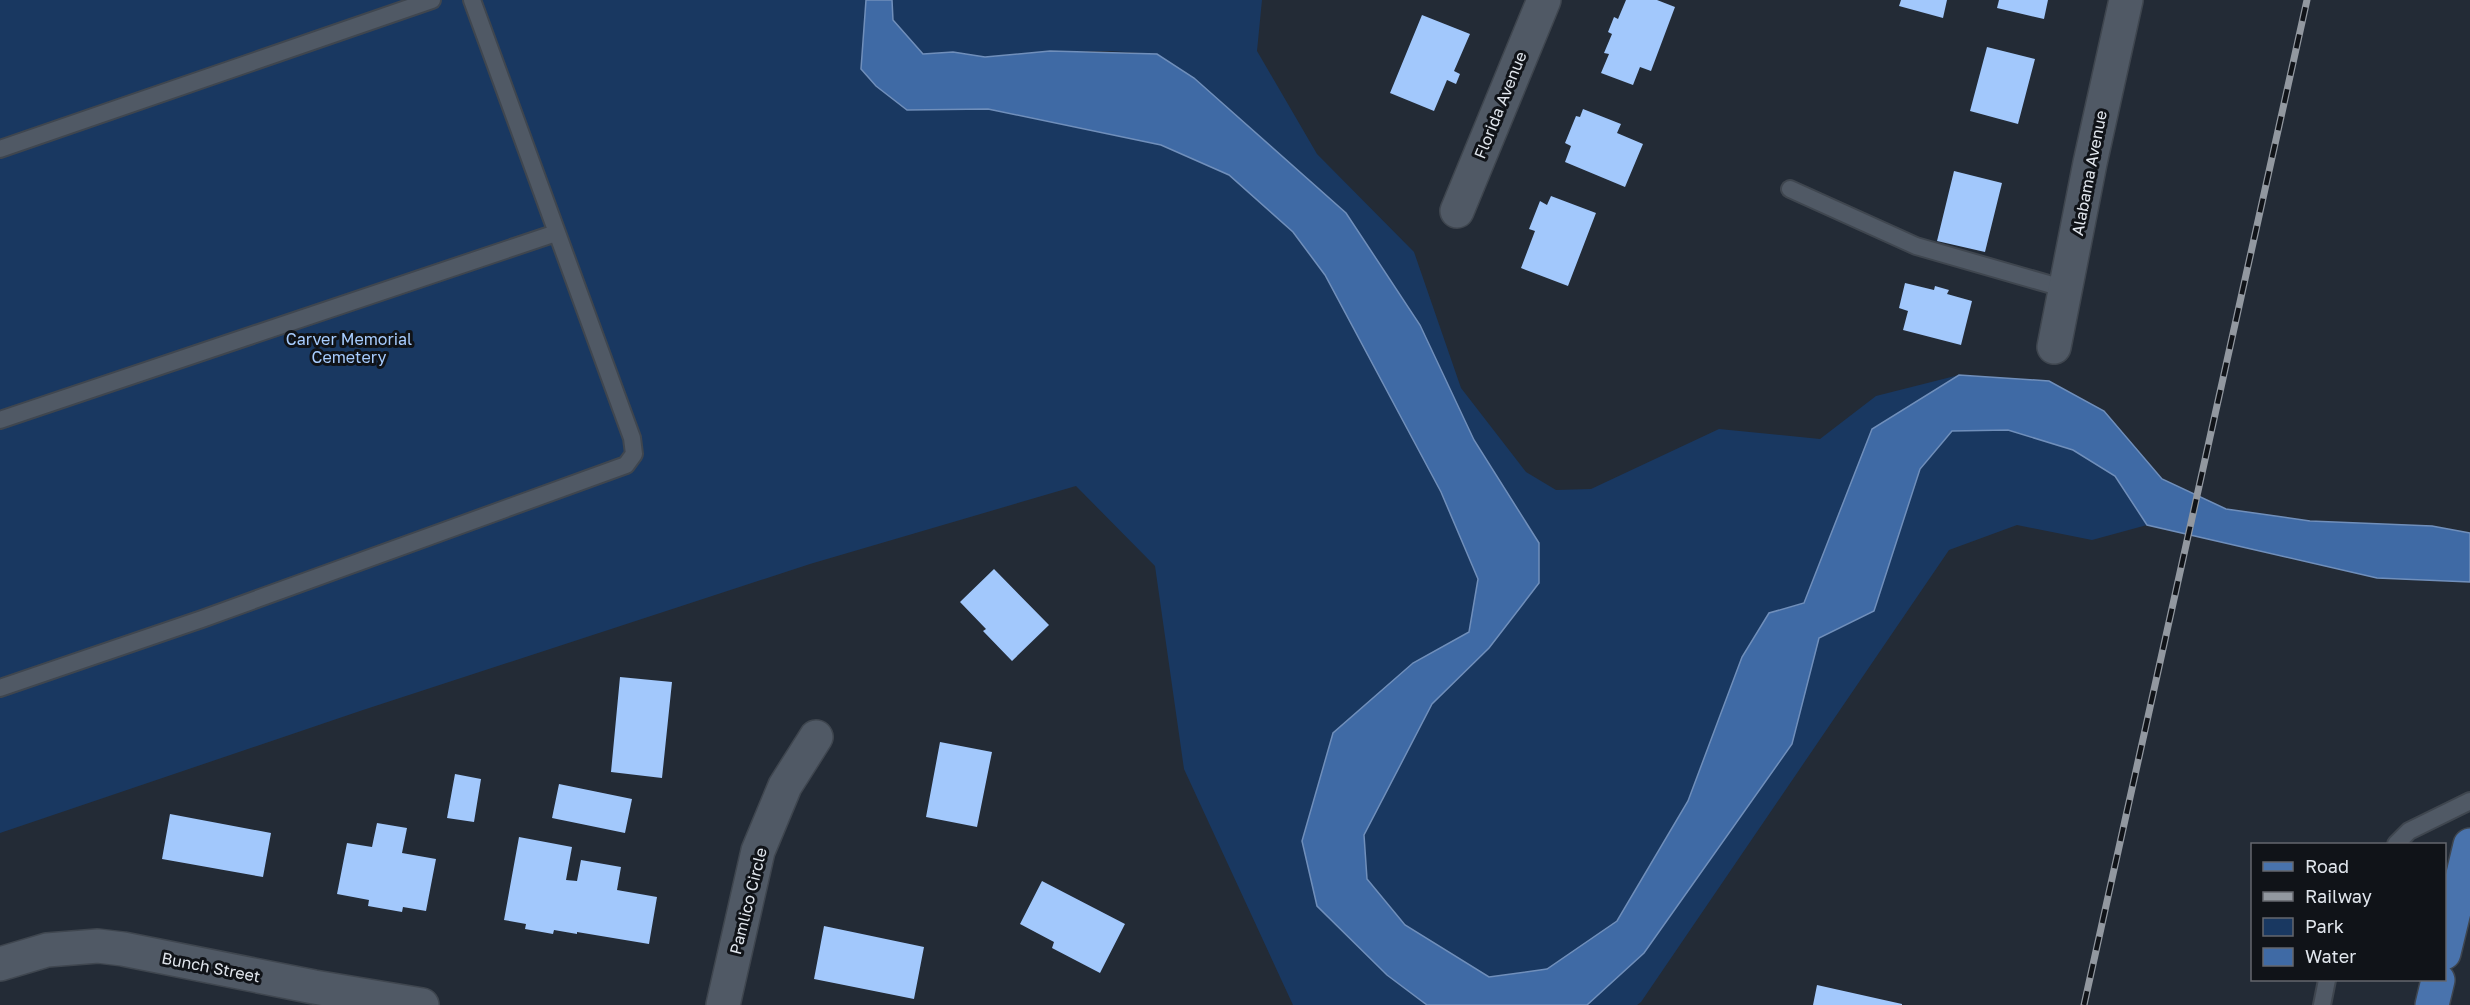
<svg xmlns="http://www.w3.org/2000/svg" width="2470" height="1005" viewBox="0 0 2470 1005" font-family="'Golos Text',sans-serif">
<rect width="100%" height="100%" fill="#232b36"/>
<path fill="#193861" d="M 0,0 L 866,0 L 861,69 L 876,86 L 907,110 L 988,109 L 1161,145 L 1229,175 L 1293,232 L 1325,275 L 1441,492 L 1478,579 L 1469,632 L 1413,663 L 1317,906 L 1387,975 L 1427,1005 L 1293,1005 L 1184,769 L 1155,566 L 1076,486 L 810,564 L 363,710 L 0,833 Z
M 892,0 L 1262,0 L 1257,51 L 1317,154 L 1414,252 L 1461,388 L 1526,472 L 1556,490 L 1591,489 L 1719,429 L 1820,439 L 1876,396 L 1959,375 L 1872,430 L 1804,603 L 1769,613 L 1743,657 L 1688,801 L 1617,921 L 1547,969 L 1489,977 L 1405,925 L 1367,879 L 1364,835 L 1432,704 L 1489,648 L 1539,543 L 1474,440 L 1346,213 L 1194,78 L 1157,54 L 1109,51 L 1050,51 L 985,57 L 953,52 L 923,54 L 893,20 Z
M 2008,430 L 2073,450 L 2115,476 L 2147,525 L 2092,540 L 2017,525 L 1949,550 L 1641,1002 L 1637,1005 L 1587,1005 L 1644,953 L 1792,744 L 1819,638 L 1874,611 L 1920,469 L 1952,431 Z"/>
<path fill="#3f6aa5" stroke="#708fbb" stroke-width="1.5" d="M 866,0 L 892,0 L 893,20 L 923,54 L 953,52 L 985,57 L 1050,51 L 1157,54 L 1194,78 L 1346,213 L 1420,325 L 1474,440 L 1539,543 L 1539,583 L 1489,648 L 1432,704 L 1364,835 L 1367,879 L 1405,925 L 1489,977 L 1547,969 L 1617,921 L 1688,801 L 1742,657 L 1769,613 L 1804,603 L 1872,429 L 1959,375 L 2049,381 L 2104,411 L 2162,479 L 2226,509 L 2310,521 L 2432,526 L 2470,533 L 2470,582 L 2377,578 L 2147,525 L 2115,476 L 2073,450 L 2008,430 L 1952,431 L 1920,469 L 1874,611 L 1819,638 L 1792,744 L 1644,953 L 1587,1005 L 1427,1005 L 1387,975 L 1317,906 L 1302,841 L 1333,733 L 1413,663 L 1469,632 L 1478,579 L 1441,492 L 1325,275 L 1293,232 L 1229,175 L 1161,145 L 988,109 L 907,110 L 876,86 L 861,69 Z"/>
<path fill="#a2c8fc" d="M 1626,0 L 1657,0 L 1675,7 L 1651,71 L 1640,67 L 1633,85 L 1601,73 L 1609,54 L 1604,53 L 1612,34 L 1608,32 L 1614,17 L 1618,19 Z
M 1901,0 L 1947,0 L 1943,18 L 1899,6 Z
M 1999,0 L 2048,0 L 2044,19 L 1997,8 Z
M 1422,15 L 1470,34 L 1454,71 L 1460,74 L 1456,84 L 1447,80 L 1434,111 L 1390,93 Z
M 1987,47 L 2035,59 L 2018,124 L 1970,111 Z
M 1583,109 L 1621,124 L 1617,133 L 1643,144 L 1625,187 L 1565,162 L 1571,146 L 1565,143 L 1576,116 L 1580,117 Z
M 1954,171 L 2002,183 L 1985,252 L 1937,241 Z
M 1551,196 L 1596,213 L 1568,286 L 1521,268 L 1535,231 L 1529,229 L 1540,201 L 1547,205 Z
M 1905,283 L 1934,290 L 1935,286 L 1949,290 L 1947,294 L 1972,301 L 1961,345 L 1903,330 L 1908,311 L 1899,308 Z
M 994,569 L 1049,625 L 1012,661 L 983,631 L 986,629 L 960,602 Z
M 620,677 L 672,682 L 662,778 L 611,772 Z
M 940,742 L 992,752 L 977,827 L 926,817 Z
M 455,774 L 481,779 L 474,822 L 447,818 Z
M 559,784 L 632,799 L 625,833 L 552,818 Z
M 170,814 L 271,833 L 263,877 L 162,859 Z
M 377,823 L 407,828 L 402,853 L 436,859 L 426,911 L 403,907 L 402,912 L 368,906 L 369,900 L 337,894 L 347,843 L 372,847 Z
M 519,837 L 572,847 L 566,880 L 577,881 L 581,860 L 621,867 L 617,890 L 657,897 L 649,944 L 577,932 L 577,934 L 554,930 L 553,934 L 525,929 L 526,924 L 504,920 Z
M 1042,881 L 1125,924 L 1100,973 L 1052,948 L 1054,942 L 1020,924 Z
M 824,926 L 924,947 L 914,999 L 814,979 Z
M 1817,985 L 1902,1004 L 1902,1005 L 1813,1005 Z"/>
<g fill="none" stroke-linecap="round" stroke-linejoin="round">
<g stroke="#3f464f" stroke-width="20">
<path id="service" d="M 0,149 L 432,0
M 1790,189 L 1916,246 L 2066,289
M 0,420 L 556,233
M 0,688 L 202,619 L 626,465 L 634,454 L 632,438 L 472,0
M 2396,844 L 2409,831 L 2470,801
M 2322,1005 L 2327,980"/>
</g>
<g stroke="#3f464f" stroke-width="36">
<path id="minor" d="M 1457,211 L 1544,0
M 2054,347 L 2090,163 L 2126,0
M 0,964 L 47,950 L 98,946 L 123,949 L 314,987 L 422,1005
M 723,1005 L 758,851 L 785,786 L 816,737"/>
</g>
<g stroke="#3f464f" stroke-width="36">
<path id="primary" d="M 2444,953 L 2470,845
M 2432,1005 L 2438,980"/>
</g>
<use href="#service" stroke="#505965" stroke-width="16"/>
<use href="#minor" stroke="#505965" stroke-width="33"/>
<use href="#primary" stroke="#4973ad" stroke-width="33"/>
<g stroke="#9298a0" stroke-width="7">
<path id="rail" d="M 2084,1005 L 2307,0"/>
</g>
<use href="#rail" stroke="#101318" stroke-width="4.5" stroke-dasharray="14" stroke-linecap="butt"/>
</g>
<g text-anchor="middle" stroke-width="6" stroke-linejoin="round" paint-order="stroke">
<g font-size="16" fill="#e1e6ed" stroke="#101318">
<text transform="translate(1500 105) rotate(-68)" y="6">Florida Avenue</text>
<text transform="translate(2089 173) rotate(-79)" y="6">Alabama Avenue</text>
<text transform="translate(748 901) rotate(-76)" y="6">Pamlico Circle</text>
<text transform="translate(211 967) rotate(11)" y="6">Bunch Street</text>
</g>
<g font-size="16" fill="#a8cdff" stroke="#101318">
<text x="349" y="345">Carver Memorial<tspan x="349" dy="18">Cemetery</tspan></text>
</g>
</g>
<rect x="2251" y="843" width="195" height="138" fill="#101318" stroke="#64676d" stroke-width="1.5"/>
<rect x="2263" y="862" width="30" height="9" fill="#4973ad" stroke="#64676d" stroke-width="1.5"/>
<text x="2305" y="873" font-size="18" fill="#e1e6ed">Road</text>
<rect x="2263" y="892" width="30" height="9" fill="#9298a0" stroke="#64676d" stroke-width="1.5"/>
<text x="2305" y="903" font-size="18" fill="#e1e6ed">Railway</text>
<rect x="2263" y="918" width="30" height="18" fill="#193861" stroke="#64676d" stroke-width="1.5"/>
<text x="2305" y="933" font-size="18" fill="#e1e6ed">Park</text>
<rect x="2263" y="948" width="30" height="18" fill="#3f6aa5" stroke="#64676d" stroke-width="1.5"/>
<text x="2305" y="963" font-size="18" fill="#e1e6ed">Water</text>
</svg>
